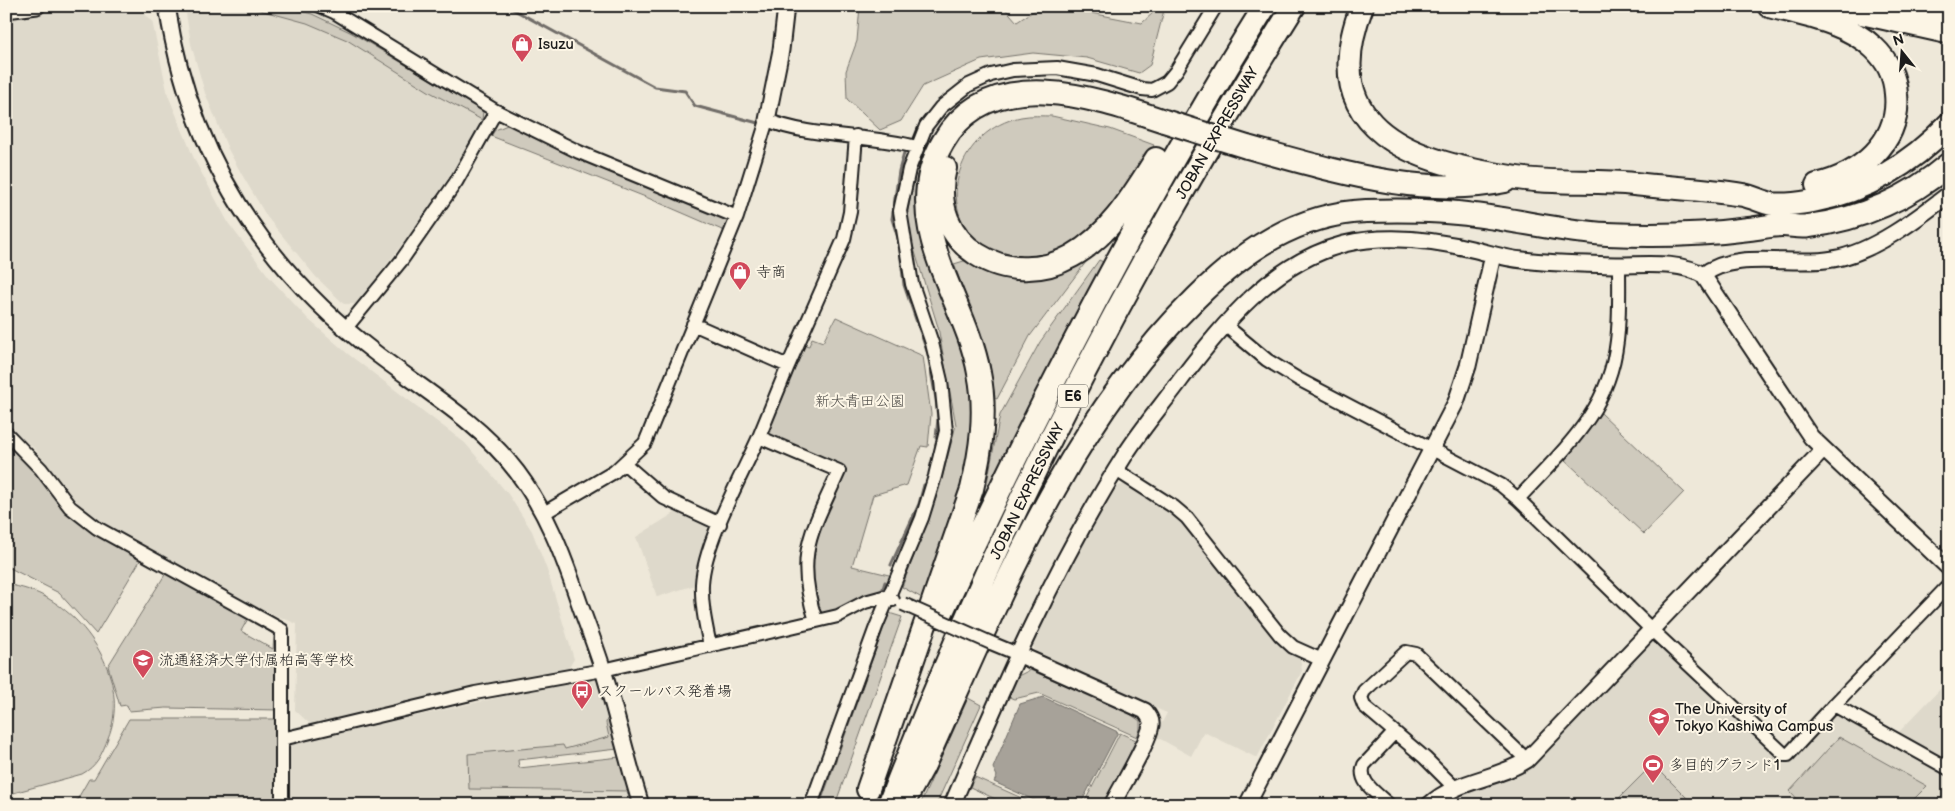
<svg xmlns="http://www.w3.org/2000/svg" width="1955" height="811" viewBox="0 0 1955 811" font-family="'Balsamiq Sans','Klee One',sans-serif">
<rect width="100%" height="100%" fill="#eee8d9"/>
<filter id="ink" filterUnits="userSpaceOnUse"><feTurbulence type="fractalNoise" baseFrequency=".02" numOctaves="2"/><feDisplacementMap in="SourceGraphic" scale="10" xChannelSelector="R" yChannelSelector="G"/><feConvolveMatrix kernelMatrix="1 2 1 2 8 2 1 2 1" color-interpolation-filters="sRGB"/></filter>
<g filter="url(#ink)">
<path fill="#ded9cb" d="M 88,6 L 137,6 L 152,21 L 168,95 L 195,161 L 229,224 L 270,278 L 308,319 L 348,354 L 465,443 L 508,494 L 532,531 L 547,570 L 574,659 L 567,671 L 340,721 L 311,725 L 295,710 L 297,624 L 253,606 L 107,525 L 84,509 L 70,495 L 35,449 L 6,424 L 6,16 Z
M 188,6 L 305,6 L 317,10 L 336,19 L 481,108 L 483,121 L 466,151 L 425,214 L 357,304 L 344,304 L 316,277 L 267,217 L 241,173 L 228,149 L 205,93 L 191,44 L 186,13 Z
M 1129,483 L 1156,500 L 1187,527 L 1266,627 L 1300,657 L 1302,671 L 1257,758 L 1204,732 L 1191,756 L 1155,736 L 1167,713 L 1037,658 L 1032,641 L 1111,488 Z
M 676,512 L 706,526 L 710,533 L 696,568 L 695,585 L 657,597 L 636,537 Z
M 1650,641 L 1655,641 L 1786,763 L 1831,714 L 1835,713 L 1949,775 L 1949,805 L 1442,805 L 1460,790 L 1538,760 Z
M 598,675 L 618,749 L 518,760 L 488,790 L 631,791 L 635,805 L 287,805 L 287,745 Z
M 1949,680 L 1949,761 L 1898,733 Z"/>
<path fill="#cfcabd" stroke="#76736c" d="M 245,6 L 281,6 L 312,14 L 352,33 L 483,111 L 482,120 L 430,92 L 347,40 L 307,23 Z
M 860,6 L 1003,6 L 1017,22 L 1041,6 L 1055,6 L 1142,23 L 1155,11 L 1157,6 L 1165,6 L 1150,65 L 1139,73 L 1087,58 L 1033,53 L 981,60 L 923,86 L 901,121 L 880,130 L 847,99 L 846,71 L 857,41 Z
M 1052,116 L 1110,129 L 1154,145 C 1141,169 1095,241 1071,250 C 1051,257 1027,258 1006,262 C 999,258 990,254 983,249 C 932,206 959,130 1021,117 C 1031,115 1042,116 1052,116 Z
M 510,124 L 729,220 L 729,233 L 648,198 L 491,136 L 495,130 Z
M 915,175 L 921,176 L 956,325 L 973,389 L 976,449 L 922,598 L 902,587 L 938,493 L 956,425 L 938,327 L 911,239 L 907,215 Z
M 967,260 C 997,277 1023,286 1058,274 C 1066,271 1079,261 1086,262 L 1030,336 L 997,399 L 995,398 L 989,360 L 954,264 Z
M 1099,260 L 1105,263 L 993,486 L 987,483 L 1000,415 L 1040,342 Z
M 836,317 L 923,356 L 931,414 L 928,447 L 921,446 L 907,485 L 873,495 L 852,566 L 893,576 L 886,590 L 824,614 L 818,610 L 810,559 L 814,559 L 815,554 L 811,553 L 845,469 L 772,437 L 769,429 L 805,345 L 809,346 L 812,338 L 823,342 Z
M 1601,413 L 1684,492 L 1644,534 L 1563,458 Z
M 6,440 L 40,476 L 141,559 L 96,634 L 59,593 L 6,566 Z
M 166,573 L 249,617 L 241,631 L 273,649 L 274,635 L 257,623 L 279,632 L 280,710 L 166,708 L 129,711 L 127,705 L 120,706 L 108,666 Z
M 6,584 C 21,587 36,591 49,599 C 95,626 129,687 108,738 C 102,754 97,766 82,774 L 6,795 Z
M 889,613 L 902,617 L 835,805 L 820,805 Z
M 1030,670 L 1123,709 L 1140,721 L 1140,729 L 1137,737 L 1039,693 L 1014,699 L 1009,697 L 1016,677 Z
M 968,698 L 981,705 L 936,805 L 920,805 Z
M 129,719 L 278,719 L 278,805 L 74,805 L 89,779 L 94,779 Z
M 607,719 L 609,719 L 618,749 L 518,760 L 519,768 L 620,757 L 631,791 L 469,789 L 468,754 L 563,745 L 565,749 L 609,737 L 606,723 Z
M 1120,733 L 1136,740 L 1105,805 L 1083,805 Z
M 1839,737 L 1927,786 L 1908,805 L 1803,805 L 1790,791 Z
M 1653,764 L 1694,805 L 1612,805 Z
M 975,777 L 1037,805 L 1008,805 L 970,787 Z"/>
<path fill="#a7a299" stroke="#6f6c67" d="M 1043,697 L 1118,732 L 1080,805 L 1045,805 L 994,782 L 997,776 L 993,768 L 1020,704 Z"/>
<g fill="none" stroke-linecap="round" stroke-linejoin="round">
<path stroke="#6f6c67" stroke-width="3" d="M 507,6 L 655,87 L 685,91 L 695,106 L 758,123
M 905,149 L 899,171 L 892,219 L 899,241 L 904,285 L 928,354 L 936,399 L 938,419 L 936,438
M 891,565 L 919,504 L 924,485
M 882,592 L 885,582"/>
<g stroke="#1c1c1c" stroke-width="16">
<path id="minor" d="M 320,6 L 334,12 L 496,111 L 579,152 L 737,217
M 693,324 L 788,366 L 759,437
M 1225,325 L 1267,360 L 1298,379 L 1501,485 L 1518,499 L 1652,630 L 1785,755 L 1788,755 L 1834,705 L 1949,769
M 346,328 L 401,261 L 456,182 L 496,111
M 788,366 L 844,239 L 850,212 L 856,136
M 6,433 L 41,469 L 70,507 L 97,528 L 282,630 L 282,805
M 625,464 L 664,498 L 720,524
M 1116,470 L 1174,507 L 1187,518 L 1280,635 L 1293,647 L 1322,660
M 1518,499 C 1564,449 1609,412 1617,341 C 1620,316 1619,290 1619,265
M 544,513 L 614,472 L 645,443 L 737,217 L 767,120 C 810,138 869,134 916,147
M 991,643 L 1020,655
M 710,646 C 706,626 701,605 702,584 C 704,543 741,477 759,437 L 839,471 C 812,532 794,553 816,621
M 1834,705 L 1949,585
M 282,739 L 475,693 L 603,670 L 791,627 L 838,616 L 865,602 L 883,597 L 893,600
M 1454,787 L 1425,758 L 1364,706 L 1361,698 L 1364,691 L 1406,652 L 1416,654 L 1527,760
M 811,805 L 876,627 L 922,518 L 935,476 L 946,431 L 941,381 L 932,343 L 912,284 L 900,211 L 909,169 L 926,126 L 941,107 L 969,85 L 991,75 L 1013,70 L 1057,68 L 1097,75 L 1142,89 L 1152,90 L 1167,82 L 1176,71 L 1216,6
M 1389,805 C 1378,794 1357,782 1364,765 L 1394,733"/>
</g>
<g stroke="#1c1c1c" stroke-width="19">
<path id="tertiary" d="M 167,6 C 189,152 261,266 378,355 C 427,392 480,423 517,472 C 547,512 563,555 579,602 C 587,625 596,647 603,670 C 617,715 627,760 641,805
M 6,10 L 37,6
M 767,120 L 781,50 L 786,6
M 1703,275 C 1735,249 1794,267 1833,259 C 1872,253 1918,218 1949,194
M 1020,655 L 1145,711 C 1148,715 1152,720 1151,725 C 1149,742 1121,787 1112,805
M 952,805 C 1003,686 1055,565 1125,455 C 1142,428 1163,404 1182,378 C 1225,322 1272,263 1344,244 C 1386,234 1435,240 1476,250 C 1492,254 1507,259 1523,260 C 1555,264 1587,264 1619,265 C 1646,265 1680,261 1703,275 L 1811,437 L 1949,568
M 1247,805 L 1456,402 L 1468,366 L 1493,255
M 1429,805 C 1458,779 1496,780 1527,760 L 1823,450"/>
</g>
<g stroke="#1c1c1c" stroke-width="25">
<path id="trunk" d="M 1828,6 L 1949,33
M 1909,6 L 1949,15"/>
</g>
<g stroke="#1c1c1c" stroke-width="26">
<path id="motorway" d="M 1362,6 C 1313,133 1417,163 1517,178 C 1555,184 1596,180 1634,184 C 1670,188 1707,189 1743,195 C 1753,197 1762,202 1772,204 C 1784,206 1801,203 1813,201 C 1866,191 1912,163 1949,124
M 1769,6 C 1804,15 1847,22 1874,48 C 1887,60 1895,77 1896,94 C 1901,143 1859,175 1817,185
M 1247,147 C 1329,169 1420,199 1505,181
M 945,168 C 925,245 1008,292 1072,256 C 1110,235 1134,194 1156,159
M 940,616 C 1037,407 1142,202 1265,6
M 868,789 L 972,489 C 981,451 987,412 979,373 C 970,323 940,279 930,229 C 924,199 927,169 943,142 C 990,61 1096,98 1164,121
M 890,802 C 997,525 1136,258 1294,6
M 902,805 L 923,767 C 998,602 1064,428 1196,298 C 1243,251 1297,214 1366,211 C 1401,210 1439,210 1474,215 C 1518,220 1563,232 1607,234 C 1654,236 1703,235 1749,229 C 1760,228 1771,225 1782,225 C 1792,225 1800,228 1809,226 C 1861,219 1909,198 1949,164"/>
</g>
<use href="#minor" stroke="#fcf5e5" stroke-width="12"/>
<use href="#tertiary" stroke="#fcf5e5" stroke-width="15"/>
<use href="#trunk" stroke="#fcf5e5" stroke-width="21"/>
<use href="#motorway" stroke="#fcf5e5" stroke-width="22"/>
<g stroke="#1c1c1c" stroke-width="16" stroke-linecap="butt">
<path id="minor-bridge" d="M 903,604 L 991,643"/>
</g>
<g stroke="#1c1c1c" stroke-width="26" stroke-linecap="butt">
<path id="motorway-bridge" d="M 1164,121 L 1247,147"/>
</g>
<use href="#minor-bridge" stroke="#fcf5e5" stroke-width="12"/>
<use href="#motorway-bridge" stroke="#fcf5e5" stroke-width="22"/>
</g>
</g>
<defs>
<g id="shop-pin" transform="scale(1.125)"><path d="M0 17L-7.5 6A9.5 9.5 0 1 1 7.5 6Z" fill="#d1495b" stroke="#fcf5e5"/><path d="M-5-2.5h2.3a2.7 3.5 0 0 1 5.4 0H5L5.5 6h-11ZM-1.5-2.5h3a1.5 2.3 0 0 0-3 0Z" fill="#fff"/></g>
<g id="school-pin" transform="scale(1.125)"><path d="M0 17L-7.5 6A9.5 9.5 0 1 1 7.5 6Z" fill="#d1495b" stroke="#fcf5e5"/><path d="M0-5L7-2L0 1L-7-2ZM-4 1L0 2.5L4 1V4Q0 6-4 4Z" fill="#fff"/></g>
<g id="bus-pin" transform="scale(1.125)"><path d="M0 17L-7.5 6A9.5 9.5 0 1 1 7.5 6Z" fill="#d1495b" stroke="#fcf5e5"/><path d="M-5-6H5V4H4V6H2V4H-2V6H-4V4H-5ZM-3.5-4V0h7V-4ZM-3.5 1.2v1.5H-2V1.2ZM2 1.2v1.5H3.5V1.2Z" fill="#fff"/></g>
<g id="university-pin" transform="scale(1.125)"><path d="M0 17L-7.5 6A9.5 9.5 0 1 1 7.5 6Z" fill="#d1495b" stroke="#fcf5e5"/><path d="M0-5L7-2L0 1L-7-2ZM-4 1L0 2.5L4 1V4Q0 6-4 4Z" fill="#fff"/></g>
<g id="stadium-pin" transform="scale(1.125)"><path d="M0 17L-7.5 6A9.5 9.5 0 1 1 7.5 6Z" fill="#d1495b" stroke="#fcf5e5"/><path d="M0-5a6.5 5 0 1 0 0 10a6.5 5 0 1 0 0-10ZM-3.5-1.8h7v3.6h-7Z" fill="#fff"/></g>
</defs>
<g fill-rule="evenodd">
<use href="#shop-pin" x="522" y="44"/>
<use href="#shop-pin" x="740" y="272"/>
<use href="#school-pin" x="143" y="660"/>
<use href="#bus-pin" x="582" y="691"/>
<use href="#university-pin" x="1659" y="718"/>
<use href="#stadium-pin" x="1653" y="765"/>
</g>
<g text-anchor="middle" stroke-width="4" stroke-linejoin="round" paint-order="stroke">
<rect fill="#fcf5e5" stroke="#5f5d58" stroke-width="1" x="1058" y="384.5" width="30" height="23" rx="4"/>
<g font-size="14" font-weight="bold" fill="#1c1c1c">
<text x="1073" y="401">E6</text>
</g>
<g font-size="15" fill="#1c1c1c" stroke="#fcf5e5" text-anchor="start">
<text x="538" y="49">Isuzu</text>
<text x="756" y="277">寺商</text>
<text x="159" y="665">流通経済大学付属柏高等学校</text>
<text x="598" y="696">スクールバス発着場</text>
<text x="1675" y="714">The University of<tspan x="1675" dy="17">Tokyo Kashiwa Campus</tspan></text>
<text x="1669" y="770">多目的グランド1</text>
</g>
<g font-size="15" fill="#1c1c1c" stroke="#fcf5e5">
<text transform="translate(1217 133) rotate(-60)" y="5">JOBAN EXPRESSWAY</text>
<text transform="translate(1027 491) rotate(-64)" y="5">JOBAN EXPRESSWAY</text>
</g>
<g font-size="15" fill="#52504c" stroke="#fcf5e5">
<text x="860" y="406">新大青田公園</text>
</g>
</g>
<rect width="1955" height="811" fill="none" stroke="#fcf5e5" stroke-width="25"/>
<rect x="12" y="12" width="1930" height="786" fill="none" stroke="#1c1c1c" stroke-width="2" filter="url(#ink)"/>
<g transform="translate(1902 52) rotate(343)" stroke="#fcf5e5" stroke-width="4" paint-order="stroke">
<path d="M0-4L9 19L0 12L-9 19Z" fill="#1c1c1c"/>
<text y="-8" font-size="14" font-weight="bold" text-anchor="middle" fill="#1c1c1c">N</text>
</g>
</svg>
